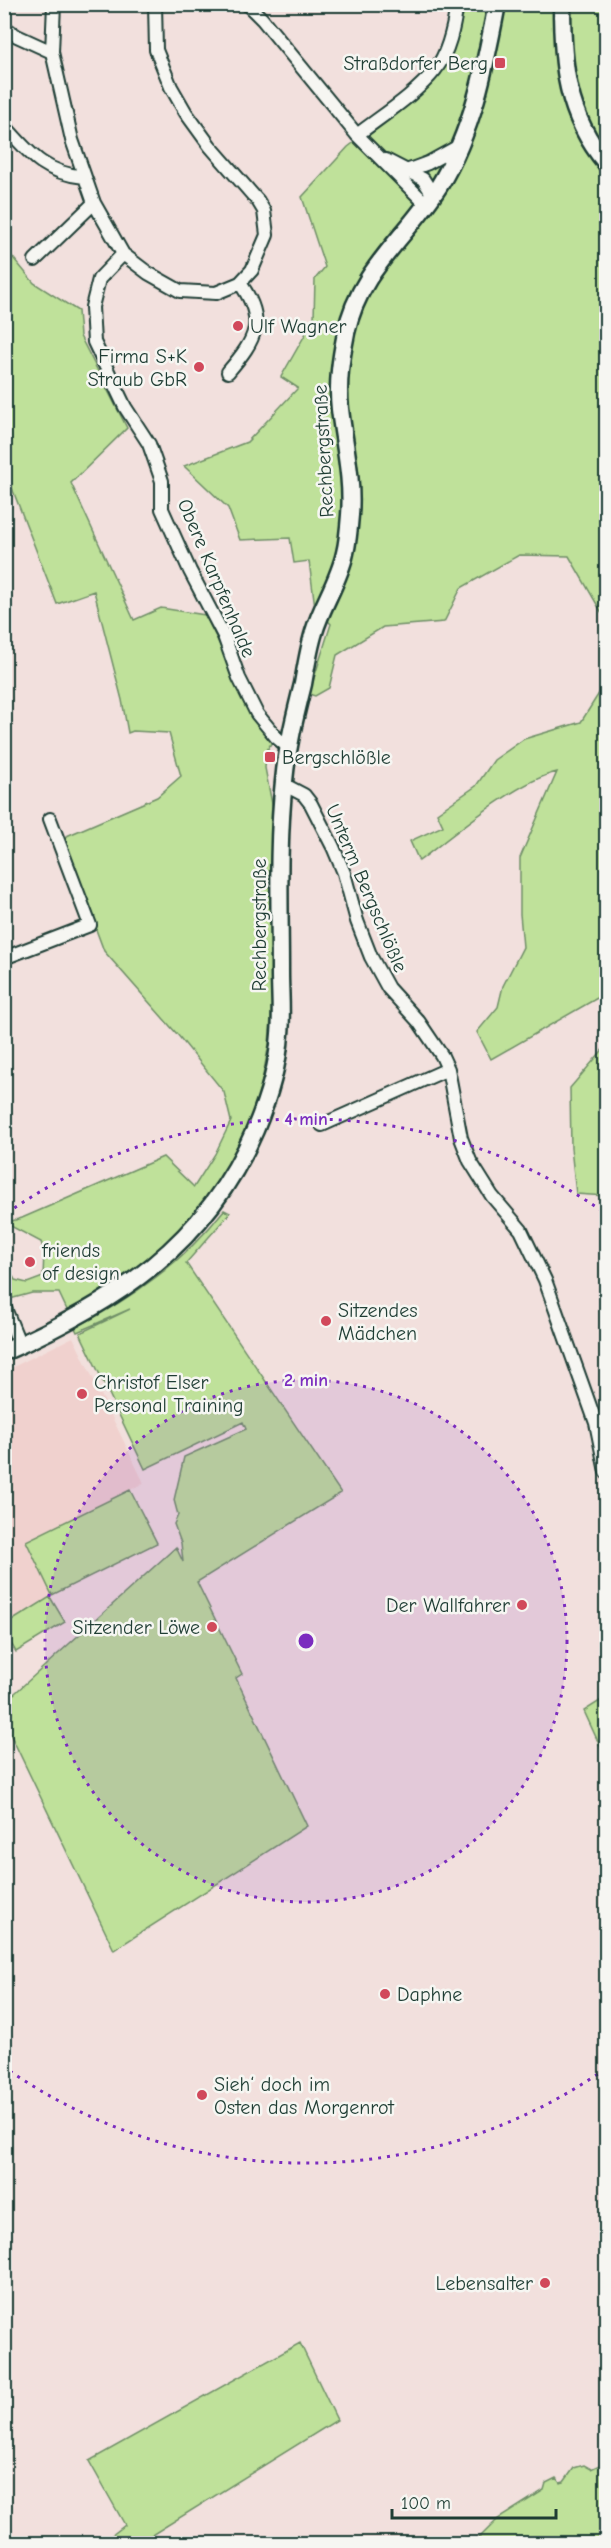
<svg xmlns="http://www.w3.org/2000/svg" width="611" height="2548" viewBox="0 0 611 2548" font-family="'Comic Neue',sans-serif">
<rect width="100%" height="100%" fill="#f2e0dd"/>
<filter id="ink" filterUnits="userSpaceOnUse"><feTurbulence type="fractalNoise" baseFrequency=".0167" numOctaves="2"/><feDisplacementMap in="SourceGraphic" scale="12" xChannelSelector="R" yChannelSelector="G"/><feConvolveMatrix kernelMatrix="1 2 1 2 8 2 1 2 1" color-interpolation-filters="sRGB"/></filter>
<g filter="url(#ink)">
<path fill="#f0d1ce" d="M 73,1337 L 144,1483 L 26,1541 L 52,1595 L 5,1625 L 5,1371 Z"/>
<path fill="#bfe19a" stroke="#6f8f67" stroke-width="1.5" d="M 463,5 L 605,5 L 606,8 L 606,620 L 569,556 L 519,555 L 461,588 L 444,622 L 383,627 L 337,655 L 329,688 L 315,696 L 309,694 L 331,624 L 315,607 L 309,561 L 294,563 L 290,538 L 240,540 L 228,508 L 184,466 L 247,442 L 298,388 L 281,377 L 314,319 L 315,279 L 325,267 L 302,197 L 348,147 L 434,81 L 457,37 Z
M 5,248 L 34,283 L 78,311 L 80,336 L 127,428 L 71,483 L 134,620 L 161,608 L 205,615 L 237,680 L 273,740 L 266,752 L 265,768 L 274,814 L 272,1003 L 269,1044 L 257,1107 L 225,1178 L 162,1251 L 101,1294 L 68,1312 L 59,1293 L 32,1293 L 6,1300 L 4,1259 L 15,1280 L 27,1283 L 43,1277 L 44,1251 L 41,1242 L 5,1223 L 22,1218 L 163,1157 L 194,1187 L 215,1154 L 231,1121 L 224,1092 L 177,1034 L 104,951 L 62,838 L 157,797 L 181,776 L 169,733 L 133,731 L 128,733 L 122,700 L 94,591 L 57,604 L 5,470 Z
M 606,682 L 606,993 L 491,1059 L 477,1032 L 498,1007 L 503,986 L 523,947 L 520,914 L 520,858 L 557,772 C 517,781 453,835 419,861 L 410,841 L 443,826 L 437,813 L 476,786 L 494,760 L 524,739 L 581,722 Z
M 606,1046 L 606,1196 L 576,1194 L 571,1148 L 570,1088 Z
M 224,1210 L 230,1213 L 186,1263 L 341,1493 L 197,1582 L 242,1674 L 236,1678 L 307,1826 L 114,1950 L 5,1723 L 5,1702 L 176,1547 L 183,1562 L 181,1543 L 174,1524 L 178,1515 L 174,1500 L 184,1457 L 246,1429 L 243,1422 L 145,1469 L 80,1333 L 130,1309 L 77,1332 L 75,1328 C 132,1298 184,1262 224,1210 Z
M 130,1490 L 157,1543 L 52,1595 L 26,1541 Z
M 50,1597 L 65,1622 L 16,1652 L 5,1633 L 5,1625 Z
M 606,1697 L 606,1759 L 584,1711 Z
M 300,2343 L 337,2420 L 139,2543 L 102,2543 L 125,2525 L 89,2461 Z
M 606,2462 L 606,2543 L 474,2543 L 498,2519 L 544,2490 L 546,2483 L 556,2478 L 560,2483 L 564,2482 L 574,2468 L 584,2465 L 591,2469 Z"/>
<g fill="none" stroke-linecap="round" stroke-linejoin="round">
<g stroke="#1f3d34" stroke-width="16">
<path id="minor" d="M 54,4 L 52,52 L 72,140 L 94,203 L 123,254 L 148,273 L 180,291 L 216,293 L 240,283 L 252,270 L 267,235 L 264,211 L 258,201 L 210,146 L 186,113 L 171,87 L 156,50 L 155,4
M 247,4 L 262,19 L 357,135 L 426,204
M 4,27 L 17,36 L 52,52
M 4,125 C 30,154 44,173 84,177
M 357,135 C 383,115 415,95 435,70 C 449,52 454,26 457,4
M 386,160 L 423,179 L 433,195
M 409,170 L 428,163 L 459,146
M 123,254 L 99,279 L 92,307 L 94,342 L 125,407 L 149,444 L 162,481 L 162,509 L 190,571 L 224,636 L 239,678 L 257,714 L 276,737 L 288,747
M 35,260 L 94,203
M 228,372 C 256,339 267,321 240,283
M 283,784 L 304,795 L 311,804 L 333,847 L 344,873 L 357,921 L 371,957 L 388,988 L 419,1022 L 442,1056 L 448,1069 L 461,1138 L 470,1161 L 492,1196 L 521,1230 L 545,1280 L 596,1423 L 606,1472
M 4,958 L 90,925 L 50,819
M 322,1125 L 448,1069
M 4,1306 L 20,1345"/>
</g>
<g stroke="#1f3d34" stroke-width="21">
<path id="secondary" d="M 562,4 C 562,64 566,115 606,163
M 4,1352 C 115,1303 206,1245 255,1130 C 268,1099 278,1067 280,1034 C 282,1014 280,993 280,973 C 280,909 277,845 284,781 C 287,748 295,716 303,684 C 306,667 309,648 314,632 C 322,605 339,581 345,553 C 348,541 349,528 350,515 C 353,479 344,444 340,409 C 337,383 341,358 346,333 C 359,270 407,237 439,186 C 473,131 485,67 497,4"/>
</g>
<use href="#minor" stroke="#f6f6f2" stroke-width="12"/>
<use href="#secondary" stroke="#f6f6f2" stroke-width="16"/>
</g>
</g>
<circle cx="306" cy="1641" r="261" fill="#7b2cbf" fill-opacity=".12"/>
<g fill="none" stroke="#7b2cbf" stroke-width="3" stroke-dasharray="3 6">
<circle cx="306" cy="1641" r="261"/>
<path d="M605 2069A522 522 0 0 1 7 2069M7 1213A522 522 0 0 1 605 1213"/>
</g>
<g fill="#d1495b" stroke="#f6f6f2" stroke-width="2">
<rect x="494" y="57" width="12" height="12" rx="3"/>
<circle cx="238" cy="326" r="6"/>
<circle cx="199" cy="367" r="6"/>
<rect x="264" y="751" width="12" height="12" rx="3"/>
<circle cx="30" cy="1262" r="6"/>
<circle cx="326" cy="1321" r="6"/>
<circle cx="82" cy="1394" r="6"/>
<circle cx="522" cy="1605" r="6"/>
<circle cx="212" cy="1627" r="6"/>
<circle cx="385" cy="1994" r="6"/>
<circle cx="202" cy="2095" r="6"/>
<circle cx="545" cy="2283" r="6"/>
</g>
<g text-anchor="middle" stroke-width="5" stroke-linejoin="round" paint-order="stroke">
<g font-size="20" fill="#1f3d34" stroke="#f6f6f2" text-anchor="start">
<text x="488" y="70" text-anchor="end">Straßdorfer Berg</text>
<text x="250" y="333">Ulf Wagner</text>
<text x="187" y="363" text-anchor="end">Firma S+K<tspan x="187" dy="23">Straub GbR</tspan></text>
<text x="282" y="764">Bergschlößle</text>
<text x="42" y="1257">friends<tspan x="42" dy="23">of design</tspan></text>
<text x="338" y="1317">Sitzendes<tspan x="338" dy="23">Mädchen</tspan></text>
<text x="94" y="1389">Christof Elser<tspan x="94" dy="23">Personal Training</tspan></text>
<text x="510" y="1612" text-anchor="end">Der Wallfahrer</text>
<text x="200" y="1634" text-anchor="end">Sitzender Löwe</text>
<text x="397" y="2001">Daphne</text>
<text x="214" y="2091">Sieh‘ doch im<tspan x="214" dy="23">Osten das Morgenrot</tspan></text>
<text x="533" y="2290" text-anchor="end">Lebensalter</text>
</g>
<g font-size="20" fill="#1f3d34" stroke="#f6f6f2">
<text transform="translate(323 451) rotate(-93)" y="7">Rechbergstraße</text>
<text transform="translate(217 578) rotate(67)" y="7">Obere Karpfenhalde</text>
<text transform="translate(367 888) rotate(67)" y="7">Unterm Bergschlößle</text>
<text transform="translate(259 925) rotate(-90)" y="7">Rechbergstraße</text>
</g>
</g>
<circle cx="306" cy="1641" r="9" fill="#7b2cbf" stroke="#f6f6f2" stroke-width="3"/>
<g font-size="18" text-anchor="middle" font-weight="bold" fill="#7b2cbf" stroke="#f6f6f2" stroke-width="5" stroke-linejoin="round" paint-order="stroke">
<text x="306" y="1125">4 min</text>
<text x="306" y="1386">2 min</text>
</g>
<rect width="611" height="2548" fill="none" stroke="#f6f6f2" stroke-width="24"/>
<rect x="12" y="12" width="587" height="2524" fill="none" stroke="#1f3d34" stroke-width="2" filter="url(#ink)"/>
<path d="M392 2509v9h164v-9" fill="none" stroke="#1f3d34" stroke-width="3"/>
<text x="401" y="2509" font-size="18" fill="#1f3d34" stroke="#f6f6f2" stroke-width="4.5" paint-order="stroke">100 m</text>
</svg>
